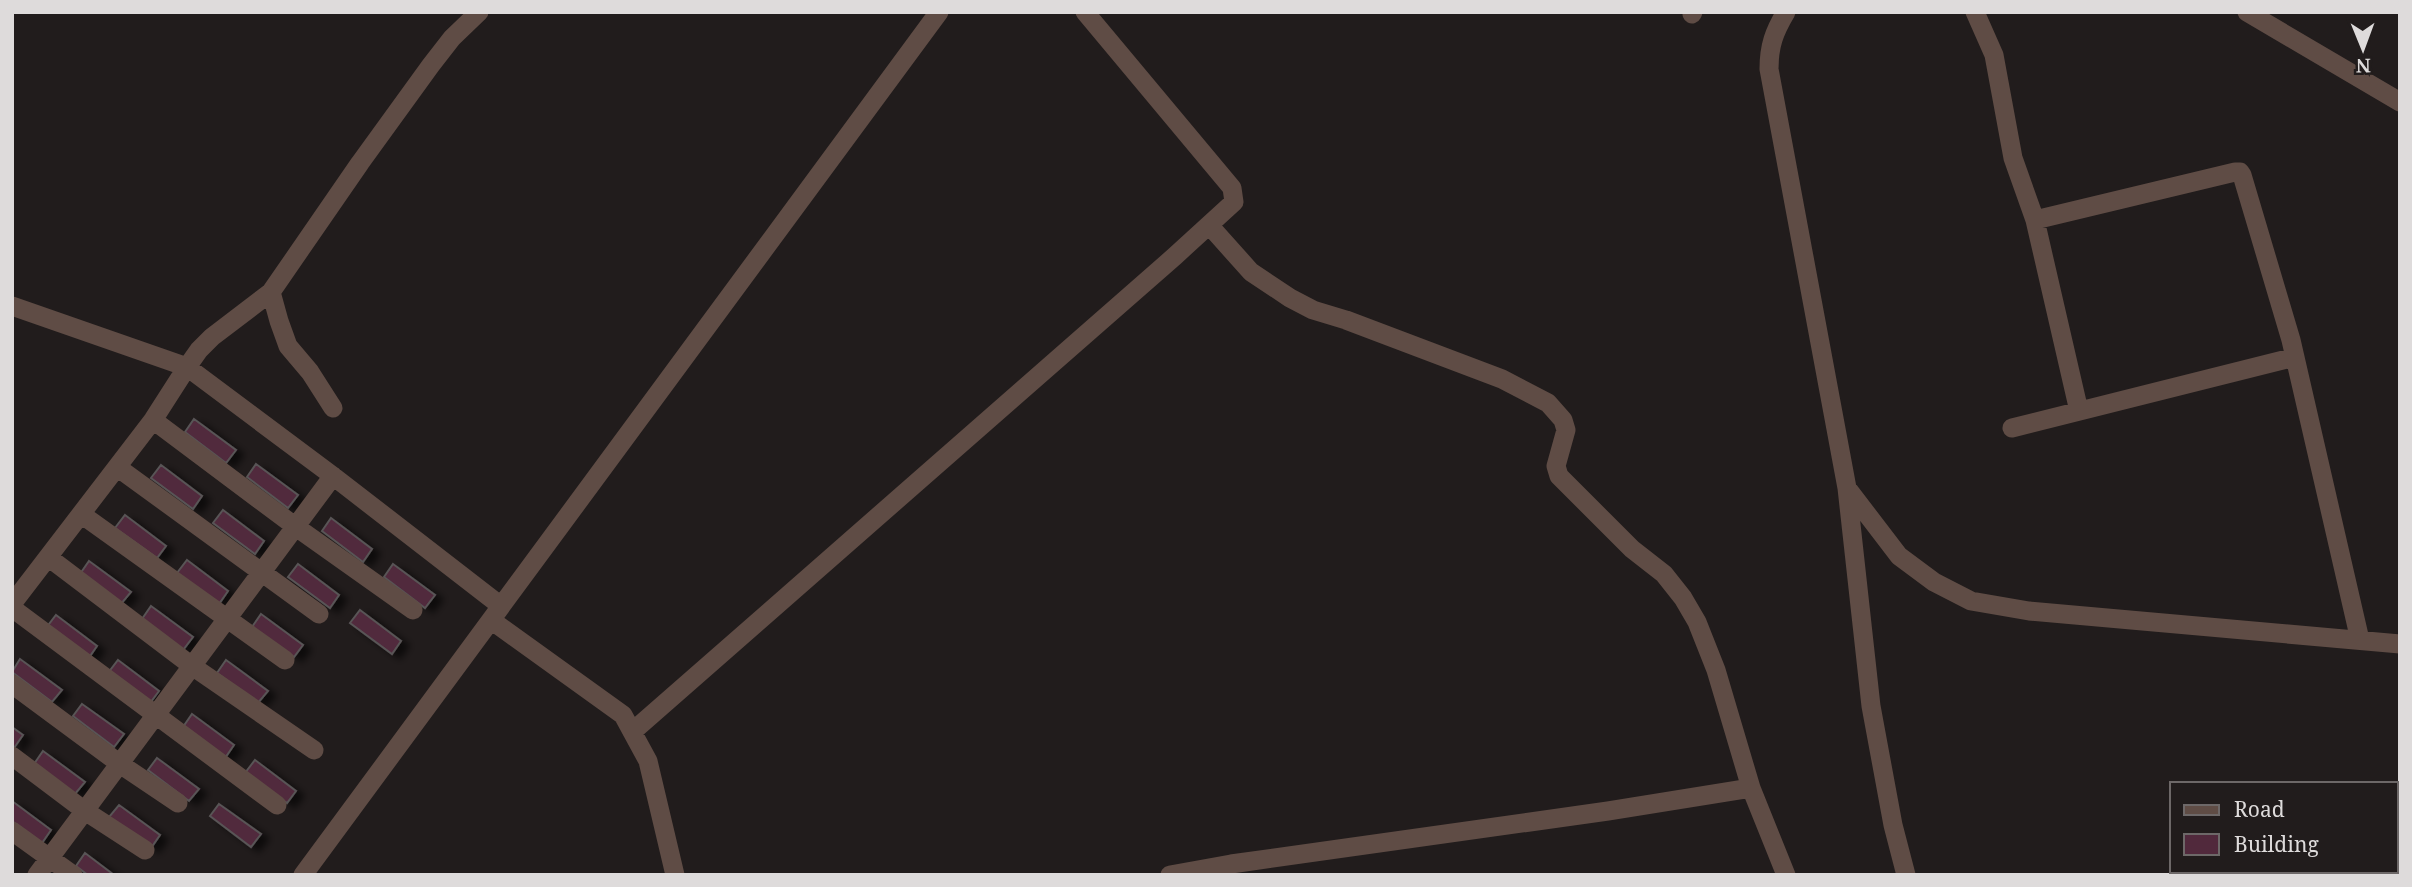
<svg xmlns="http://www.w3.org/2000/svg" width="2412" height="887" viewBox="0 0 2412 887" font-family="'Noto Serif',serif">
<defs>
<filter id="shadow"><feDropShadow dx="8" dy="4.5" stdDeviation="3.5" flood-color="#0009"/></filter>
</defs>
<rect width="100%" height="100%" fill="#211c1c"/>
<path fill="#51293c" stroke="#595456" stroke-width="2" filter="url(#shadow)" d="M 194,419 L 236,450 L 226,463 L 185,432 Z
M 256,464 L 298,495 L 288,508 L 247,477 Z
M 161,465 L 202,496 L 193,509 L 151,478 Z
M 223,510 L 264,541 L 255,554 L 213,523 Z
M 125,515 L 166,546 L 157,558 L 115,528 Z
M 331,518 L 372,549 L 363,562 L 322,531 Z
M 187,560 L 228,591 L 219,604 L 177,573 Z
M 89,561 L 131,592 L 121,604 L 80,574 Z
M 298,564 L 339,595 L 330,608 L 288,577 Z
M 393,564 L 435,595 L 425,608 L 384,577 Z
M 151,606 L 193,637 L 183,650 L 142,619 Z
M 360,610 L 401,641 L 392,654 L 350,623 Z
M 261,614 L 303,645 L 294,657 L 252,627 Z
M 56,615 L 97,646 L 88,659 L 46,628 Z
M 20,659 L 62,690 L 52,702 L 12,672 Z
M 118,660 L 159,691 L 150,703 L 108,673 Z
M 226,660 L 268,691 L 258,703 L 217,673 Z
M 82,704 L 124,734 L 114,747 L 73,716 Z
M 192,714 L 234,745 L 225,758 L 183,727 Z
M 12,727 L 23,735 L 14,748 L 12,746 Z
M 43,751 L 85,782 L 75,794 L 34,764 Z
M 157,758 L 199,789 L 189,801 L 148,770 Z
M 255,760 L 296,791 L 287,803 L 245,773 Z
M 12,801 L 51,830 L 42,843 L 12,821 Z
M 219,804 L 261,834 L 251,847 L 210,816 Z
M 119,805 L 160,835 L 151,848 L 109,817 Z
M 85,853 L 114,875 L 88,875 L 76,866 Z"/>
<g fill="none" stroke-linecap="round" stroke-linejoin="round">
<path stroke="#5f4c45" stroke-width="19" d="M 1786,12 C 1774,32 1769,46 1769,69 L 1847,488 L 1899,556 L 1934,582 L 1971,601 L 2029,611 L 2400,644
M 1975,12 L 1994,55 L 2013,158 L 2035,220 L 2079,411
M 2247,12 L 2400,102
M 1692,14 L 1693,12
M 2035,220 L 2235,172 L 2240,172 L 2242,175 L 2291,340 L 2360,640
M 1209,225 L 1251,272 L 1290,298 L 1313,310 L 1346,320 L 1502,379 L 1548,403 L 1563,420 L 1566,430 L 1556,466 L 1559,476 L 1632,549 L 1664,574 L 1683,598 L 1697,622 L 1716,670 L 1751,788 L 1786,875
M 271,292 L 279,321 L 288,346 L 310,372 L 333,408
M 12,306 L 187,367 L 199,350 L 212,337 L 271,292 L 360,163 L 431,65 L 452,38 L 479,12
M 153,420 L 296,527 L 413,610
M 2012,428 L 2295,357
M 117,467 L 319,614
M 1847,488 L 1871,706 L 1893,825 L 1906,875
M 81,514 L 285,660
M 48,557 L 192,666 L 314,750
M 12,604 L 153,420 L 187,367 L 333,476 L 501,606
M 12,608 L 277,805
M 491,620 L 623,715 L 648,761 L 675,875
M 12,684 L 120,764 L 178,803
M 632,732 L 1175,256 L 1234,202 L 1232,188 L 1085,12
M 12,756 L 85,811 L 145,850
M 12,831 L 73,875
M 37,875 L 333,476
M 303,875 L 939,12
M 1170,875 L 1231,864 L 1608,811 L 1751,788"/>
</g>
<rect width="2412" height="887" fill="none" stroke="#dedbdb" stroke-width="28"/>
<rect x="2170" y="782" width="228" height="91" fill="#211c1c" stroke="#6d6868" stroke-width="2"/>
<rect x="2184" y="805" width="35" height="10" fill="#5f4c45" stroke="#6d6868" stroke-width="2"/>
<text x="2234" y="817" font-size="21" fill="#dedbdb">Road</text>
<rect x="2184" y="834" width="35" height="21" fill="#51293c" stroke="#6d6868" stroke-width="2"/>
<text x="2234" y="852" font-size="21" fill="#dedbdb">Building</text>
<g transform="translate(2363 49) rotate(179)" stroke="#211c1c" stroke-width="5" paint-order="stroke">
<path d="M0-5L12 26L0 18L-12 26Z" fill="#dedbdb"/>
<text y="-10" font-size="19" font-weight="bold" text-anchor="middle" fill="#dedbdb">N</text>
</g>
</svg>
